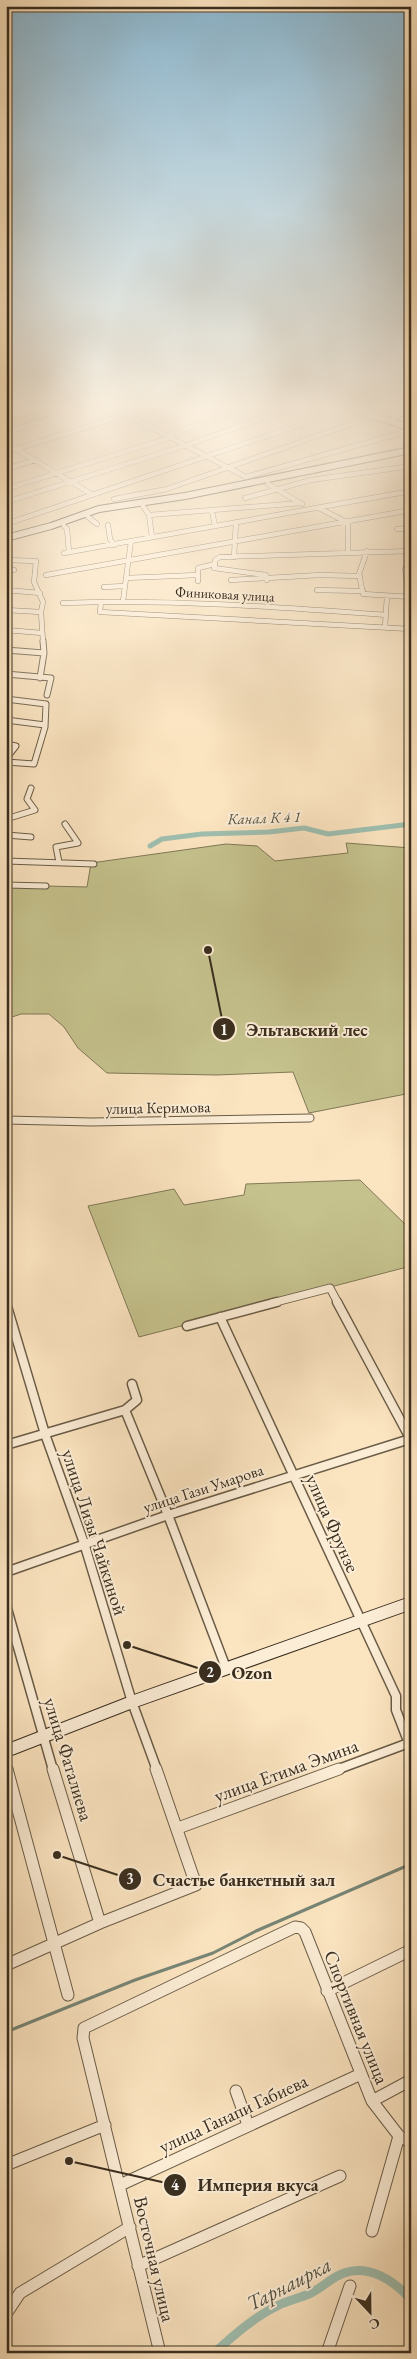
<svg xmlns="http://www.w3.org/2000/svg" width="417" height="2359" viewBox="0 0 417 2359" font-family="'EB Garamond',serif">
<rect width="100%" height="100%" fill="#fbe4c0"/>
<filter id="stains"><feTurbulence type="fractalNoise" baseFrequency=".004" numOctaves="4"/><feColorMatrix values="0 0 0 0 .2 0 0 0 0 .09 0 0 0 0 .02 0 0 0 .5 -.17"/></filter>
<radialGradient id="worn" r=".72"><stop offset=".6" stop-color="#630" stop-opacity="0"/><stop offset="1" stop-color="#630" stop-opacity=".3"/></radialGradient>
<path fill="#c5c28d" stroke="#807856" d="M 346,843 L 411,848 L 411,1093 L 309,1113 L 293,1072 L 217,1075 L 107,1073 L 78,1048 L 64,1027 L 49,1014 L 21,1014 L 6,1019 L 6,885 L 87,887 L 91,863 L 226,844 L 257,846 L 275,861 L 348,853 Z
M 360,1180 L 411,1230 L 411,1266 L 139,1337 L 88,1206 L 174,1189 L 184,1205 L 244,1195 L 246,1184 Z"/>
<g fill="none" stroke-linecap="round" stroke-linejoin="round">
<path stroke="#778576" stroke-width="3" d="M 6,2032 L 135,1980 L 213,1953 L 256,1931 L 411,1864"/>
<path stroke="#9fbfb0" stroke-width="5" d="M 150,846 L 162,839 L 202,834 L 269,832 L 304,828 L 328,834 L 411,824"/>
<path stroke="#9fbfb0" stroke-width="9" d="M 214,2353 C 234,2335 254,2317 279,2305 C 289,2300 301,2298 311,2293 C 323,2287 332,2277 344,2273 C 369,2264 395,2281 411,2300"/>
<g stroke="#6a5c47" stroke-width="5.5">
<path id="street-far4" d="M 118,410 L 246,477 L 401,433 L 410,428
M 388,410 L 395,417 L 390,422
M 145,425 L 190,410
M 6,432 L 82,410
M 168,435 L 244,410
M 6,443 L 93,495
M 6,452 L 141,410
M 6,469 L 35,460
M 268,484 L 302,504
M 6,489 L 172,437
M 245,498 L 311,480 L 411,466
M 114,499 L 167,489 L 374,416
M 6,502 L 187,445 L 285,410
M 143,506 L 149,515 L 152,537
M 319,508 L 348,523 L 348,551
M 212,511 L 215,526
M 149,515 L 301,503
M 88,517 L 97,524
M 6,524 L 344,410
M 108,525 L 110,539 L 114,545
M 64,526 L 67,529 L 69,552
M 397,529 L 411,528
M 367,551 L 359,574 L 363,594 L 411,597
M 64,553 L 411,491
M 234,557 L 236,522
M 6,560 L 36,561 L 34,582 L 43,602 L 41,612 L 43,642
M 215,564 L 215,560 L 220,557 L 411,551
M 215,565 L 214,568 L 266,575 L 267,580
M 6,569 L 14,570
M 405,569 L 409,597
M 46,575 L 411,510
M 126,578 L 198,575
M 231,580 L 320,575 L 360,576
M 198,581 L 198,568 L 215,564
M 104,587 L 125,586
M 6,590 L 40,593
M 317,590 L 363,591
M 123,601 L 131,541
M 101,602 L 100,612 L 411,629
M 63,603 C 171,599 278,607 386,615
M 6,610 L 41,612
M 385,627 L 387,596
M 6,630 L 42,633"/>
</g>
<g stroke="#6a5c47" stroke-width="7">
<path id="street-far3" d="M 6,650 L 44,653
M 6,674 L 51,678 L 47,695
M 40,678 L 44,653 L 43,641
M 6,699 L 46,704 L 45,727 L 34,764 L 6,762
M 6,720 L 45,725
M 6,744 L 16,746 L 6,759
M 6,819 L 35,810 L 27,799 L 31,788
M 6,835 L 31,837
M 6,861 L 94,864
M 59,862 L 56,847 L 78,843 L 65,824
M 6,885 L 46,886"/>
</g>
<g stroke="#6a5c47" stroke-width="9">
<path id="street-far2" d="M 6,1120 L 92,1122 L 310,1118
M 272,1303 L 330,1288 L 338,1303"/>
</g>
<g stroke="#6a5c47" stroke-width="11">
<path id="street-far1" d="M 337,1302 L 411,1440
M 6,1303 L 45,1434 L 84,1543 L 132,1702 L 157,1770
M 220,1317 L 396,1696 L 396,1710 L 408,1741 L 406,1744 L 336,1770
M 187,1326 L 277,1302
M 132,1384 L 137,1400 L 125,1410 L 168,1515 L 226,1668
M 6,1445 L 125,1410
M 6,1572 L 168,1515 L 410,1439
M 6,1605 L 53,1770
M 6,1764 L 8,1770"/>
</g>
<g stroke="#6a5c47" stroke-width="13">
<path id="street" d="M 7,1769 L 68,1995
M 53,1769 L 100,1923
M 178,1828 L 339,1769
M 6,1965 L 100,1923 L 196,1885 L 156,1769
M 327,1991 L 411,1950
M 236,2091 L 248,2125
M 372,2101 L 411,2080
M 6,2165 L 105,2125
M 120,2185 L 361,2074
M 372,2231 L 399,2136
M 138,2266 L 340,2176
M 6,2314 L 20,2293 L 130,2227
M 160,2353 L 83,2038 L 84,2028 L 295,1927 L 301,1928 L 305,1932 L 372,2101 L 399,2136 L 411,2142
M 327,2353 L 350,2286"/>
</g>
<g stroke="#3a2e1f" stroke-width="8">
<path id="secondary-far1" d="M 357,410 L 411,428
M 6,538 L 51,526 L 99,509 L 185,496 L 411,450"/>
</g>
<g stroke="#3a2e1f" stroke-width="14">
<path id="secondary" d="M 6,1751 L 132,1702 L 411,1603"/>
</g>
<g stroke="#3a2e1f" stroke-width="8">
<path id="primary" d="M 6,425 L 55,410"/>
</g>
<use href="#street-far4" stroke="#fcedd6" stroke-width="4.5"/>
<use href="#street-far3" stroke="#fcedd6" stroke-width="5"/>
<use href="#street-far2" stroke="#fcedd6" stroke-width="7"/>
<use href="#street-far1" stroke="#fcedd6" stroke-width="8"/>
<use href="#street" stroke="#fcedd6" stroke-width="11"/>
<use href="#secondary-far1" stroke="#fcedd6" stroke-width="6"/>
<use href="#secondary" stroke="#fcedd6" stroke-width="12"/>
<use href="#primary" stroke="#eec280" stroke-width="7"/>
</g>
<linearGradient id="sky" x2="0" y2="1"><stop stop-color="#8bb8d2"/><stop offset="0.55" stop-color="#fdf3e3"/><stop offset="1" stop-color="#fdf3e3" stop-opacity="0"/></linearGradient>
<rect width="417" height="741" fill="url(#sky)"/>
<g text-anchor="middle" stroke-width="4" stroke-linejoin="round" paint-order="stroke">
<g font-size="14" fill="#3a2e1f" stroke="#fcedd6">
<text transform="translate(225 594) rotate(3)" y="5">Финиковая улица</text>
</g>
<g font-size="15" font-style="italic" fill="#535243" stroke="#fcedd6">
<text transform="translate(264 818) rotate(-2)" y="5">Канал К 4 1</text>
</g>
<g font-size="16" fill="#3a2e1f" stroke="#fcedd6">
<text transform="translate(158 1107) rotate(-1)" y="6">улица Керимова</text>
<text transform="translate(203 1488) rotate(-18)" y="6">улица Гази Умарова</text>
</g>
<g font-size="19" fill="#3a2e1f" stroke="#fcedd6">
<text transform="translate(333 1523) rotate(66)" y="7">улица Фрунзе</text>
<text transform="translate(95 1532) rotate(72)" y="7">улица Лизы Чайкиной</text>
<text transform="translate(69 1759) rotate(73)" y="7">улица Фаталиева</text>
<text transform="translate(286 1770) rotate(-20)" y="7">улица Етима Эмина</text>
<text transform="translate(357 2017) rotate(68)" y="7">Спортивная улица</text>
<text transform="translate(233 2113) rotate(-25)" y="7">улица Ганапи Габиева</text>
<text transform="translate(155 2259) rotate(77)" y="7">Восточная улица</text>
</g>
<g font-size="21" font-style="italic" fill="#535243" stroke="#fcedd6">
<text transform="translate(289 2284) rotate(-27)" y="7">Тарнаирка</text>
</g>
</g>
<path fill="none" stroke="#3a2e1f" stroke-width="2" d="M208 950L224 1029M127 1645L210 1672M57 1855L130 1879M69 2161L175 2185"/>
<g fill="#3a2e1f" stroke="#fcedd6" stroke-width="2">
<circle cx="208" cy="950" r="5"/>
<circle cx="127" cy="1645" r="5"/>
<circle cx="57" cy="1855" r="5"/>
<circle cx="69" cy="2161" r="5"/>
<circle cx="224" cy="1029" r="12"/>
<circle cx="210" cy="1672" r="12"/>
<circle cx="130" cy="1879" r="12"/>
<circle cx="175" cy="2185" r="12"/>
</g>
<g font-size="15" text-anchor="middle" font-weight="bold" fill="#fff">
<text x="224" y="1035">1</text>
<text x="210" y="1677">2</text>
<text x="130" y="1884">3</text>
<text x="175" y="2190">4</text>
</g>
<g font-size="18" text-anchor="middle" font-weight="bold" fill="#3a2e1f" stroke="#fcedd6" stroke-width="4" stroke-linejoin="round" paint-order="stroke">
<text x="307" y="1036">Эльтавский лес</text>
<text x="252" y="1679">Ozon</text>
<text x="244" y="1886">Счастье банкетный зал</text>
<text x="258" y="2191">Империя вкуса</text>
</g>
<rect width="417" height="2359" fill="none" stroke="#fbe4c0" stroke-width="25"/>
<rect x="8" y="8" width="402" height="2344" fill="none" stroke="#3a2e1f" stroke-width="2.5"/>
<rect x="12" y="12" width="392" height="2334" fill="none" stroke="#3a2e1f"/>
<g transform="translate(370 2312) rotate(158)" stroke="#fcedd6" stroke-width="4" paint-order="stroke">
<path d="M0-4L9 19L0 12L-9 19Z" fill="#3a2e1f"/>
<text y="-8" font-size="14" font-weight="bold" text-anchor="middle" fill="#3a2e1f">С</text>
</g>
<rect width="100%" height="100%" filter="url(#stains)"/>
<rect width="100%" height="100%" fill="url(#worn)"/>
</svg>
